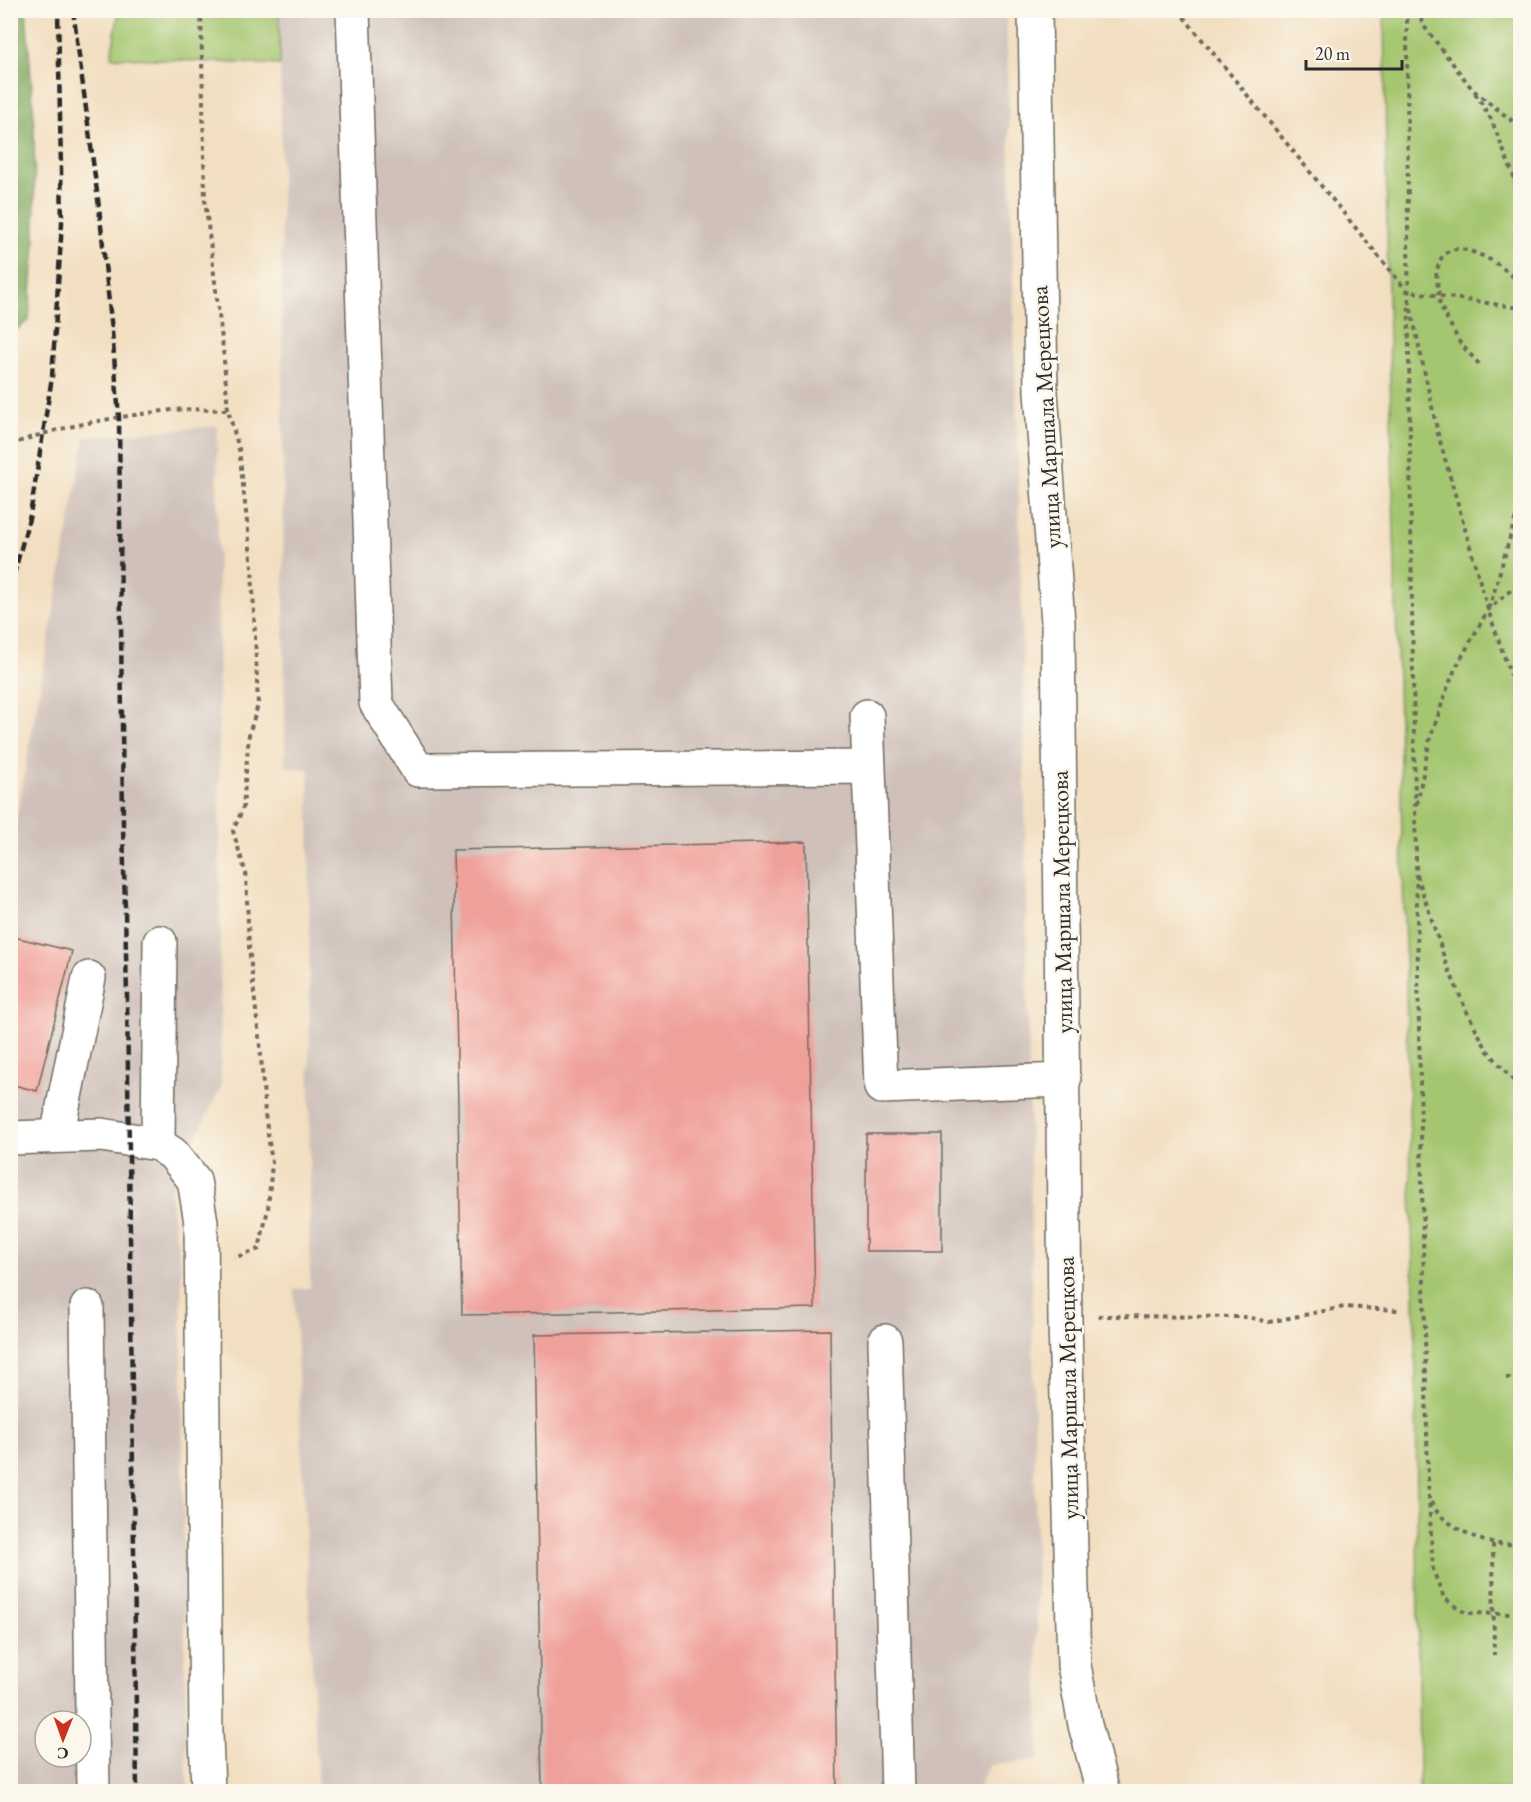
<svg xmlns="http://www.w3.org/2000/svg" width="1531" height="1802" viewBox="0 0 1531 1802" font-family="'EB Garamond',serif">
<rect width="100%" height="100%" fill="#fbf7ec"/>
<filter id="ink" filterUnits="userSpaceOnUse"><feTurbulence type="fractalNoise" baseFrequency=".0167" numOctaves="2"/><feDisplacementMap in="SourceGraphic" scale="12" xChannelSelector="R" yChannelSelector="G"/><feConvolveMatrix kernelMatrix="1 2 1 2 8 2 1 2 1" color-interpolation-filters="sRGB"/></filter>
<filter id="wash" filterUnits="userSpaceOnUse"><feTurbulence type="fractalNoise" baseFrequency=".008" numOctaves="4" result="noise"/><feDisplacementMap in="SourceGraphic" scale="24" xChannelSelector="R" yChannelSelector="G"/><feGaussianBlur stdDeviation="1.35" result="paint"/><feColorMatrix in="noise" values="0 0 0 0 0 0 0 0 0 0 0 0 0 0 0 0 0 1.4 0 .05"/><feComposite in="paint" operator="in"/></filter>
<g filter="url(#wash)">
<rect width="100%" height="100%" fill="#f2dec0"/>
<path fill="#cfc1ba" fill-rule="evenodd" d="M 280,11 L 1006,11 L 1023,668 L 1039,1760 L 991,1765 L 980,1782 L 980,1791 L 318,1791 L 294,1289 L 310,1288 L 309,769 L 285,767 Z
M 217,426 L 221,1087 L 169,1191 L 181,1266 L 186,1755 L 188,1791 L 11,1792 L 11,849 L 85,437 ZM 45,1721 L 81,1721 L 81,1757 L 45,1757 Z"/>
<path fill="#a4c670" stroke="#68784e" stroke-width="1.5" d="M 119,11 L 279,11 L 280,65 L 111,57 Z
M 1384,11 L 1520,11 L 1520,1791 L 1419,1791 L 1416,1377 L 1388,299 Z"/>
<path fill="#83ab62" stroke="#576b46" stroke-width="1.5" d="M 26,11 L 34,118 L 35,243 L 29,320 L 11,334 L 10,11 Z"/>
<g id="blocks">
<path fill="#f0a09b" d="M 806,842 L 815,1308 L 462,1315 L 453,850 Z
M 10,936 L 72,951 L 37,1091 L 10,1084 Z
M 866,1134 L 942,1134 L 942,1251 L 866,1251 Z
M 830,1330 L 837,1792 L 542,1792 L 534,1335 Z"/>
</g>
</g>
<g filter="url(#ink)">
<use href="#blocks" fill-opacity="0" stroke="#716a5f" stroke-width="1.5"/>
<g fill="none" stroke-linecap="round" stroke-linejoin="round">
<g stroke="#716a5f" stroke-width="36">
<path id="minor" d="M 353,10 L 376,703 L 418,770 L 869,767
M 1035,10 L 1041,392 L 1058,622 L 1065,1321 L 1074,1665 L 1085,1725 L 1103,1792
M 867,716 L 881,1087 L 1064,1080
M 57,1136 L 89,978
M 10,1138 L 101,1135 L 158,1144 L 173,1154 L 194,1180 L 201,1222 L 206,1734 L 208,1792
M 158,1144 L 160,942
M 87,1307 L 93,1792
M 885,1341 L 898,1792"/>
</g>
<path stroke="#716a5f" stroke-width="4" stroke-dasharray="4.5 4.5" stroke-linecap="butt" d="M 201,10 L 205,200 L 223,348 L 228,410
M 1178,10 L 1407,291 L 1520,308
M 1407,10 C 1408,501 1418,992 1428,1482 L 1433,1570 L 1444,1598 L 1466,1613 L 1511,1614
M 1418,10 L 1423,25 L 1473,90 L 1520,127
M 1475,93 L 1491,119 L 1520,192
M 1409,300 L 1438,434 L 1488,610 L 1511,676 L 1520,713
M 1479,364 L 1460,343 L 1440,305 L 1436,272 L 1443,254 C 1448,252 1452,249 1457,249 C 1479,250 1508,268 1520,285
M 10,445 C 59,426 111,418 163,411 C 184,408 206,410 228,410 L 239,449 L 252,567 L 258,705 L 249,734 L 243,808 L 233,831 L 246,874 L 249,947 L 261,1056 L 265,1114 L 272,1163 L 268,1209 L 259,1249 L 234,1258
M 1489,609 L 1520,503
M 1417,804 L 1430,739 L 1447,689 L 1455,669 L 1488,610 L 1520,582
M 1417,875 L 1446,963 L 1466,1010 L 1487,1050 L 1520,1088
M 1098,1316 L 1247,1317 L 1269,1322 L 1344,1307 L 1398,1310
M 1506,1378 L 1520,1378
M 1431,1502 C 1437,1520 1474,1539 1492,1543 C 1501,1545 1512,1544 1520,1544
M 1493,1544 L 1494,1655"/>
<use href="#minor" stroke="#fff" stroke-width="33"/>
<path stroke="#2b2b2b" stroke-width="4.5" stroke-dasharray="9 4.5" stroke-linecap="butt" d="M 73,10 L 99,207 L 112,331 L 119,417 L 123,825 L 127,995 L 137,1792
M 10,589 L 30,515 L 52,377 L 62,223 L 58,10"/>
</g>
</g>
<g text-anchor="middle" stroke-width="5" stroke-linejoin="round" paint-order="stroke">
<g font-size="24" fill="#2b2b2b" stroke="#fbf7ec">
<text transform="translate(1046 417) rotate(-93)" y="8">улица Маршала Мерецкова</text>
<text transform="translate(1062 902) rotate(-91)" y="8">улица Маршала Мерецкова</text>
<text transform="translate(1068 1388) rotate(-91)" y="8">улица Маршала Мерецкова</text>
</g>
</g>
<rect width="1531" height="1802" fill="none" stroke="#fbf7ec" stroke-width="36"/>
<g transform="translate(63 1739) rotate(181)"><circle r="28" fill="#fbf7ec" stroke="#a8a59f" stroke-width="1.5"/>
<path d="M0-4.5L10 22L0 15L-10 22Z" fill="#c8321e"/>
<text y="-9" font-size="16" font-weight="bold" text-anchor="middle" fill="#2b2b2b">С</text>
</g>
<path d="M1306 60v9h96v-9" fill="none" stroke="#2b2b2b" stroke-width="3"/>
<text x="1315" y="60" font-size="18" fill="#2b2b2b" stroke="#fbf7ec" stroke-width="4.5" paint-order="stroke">20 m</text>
</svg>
